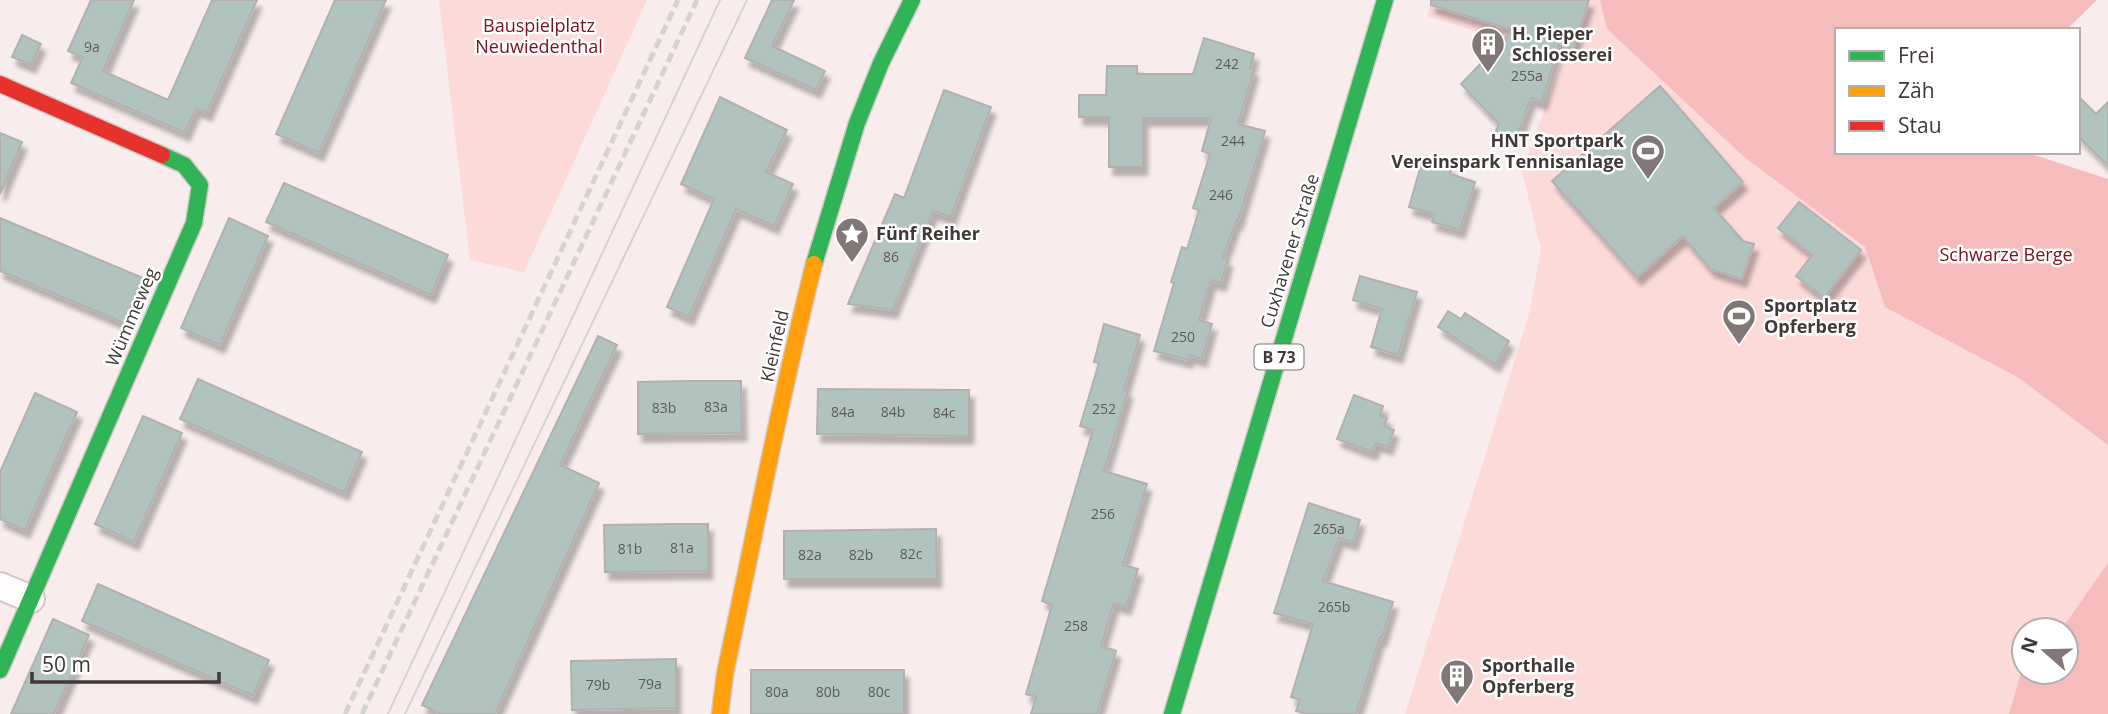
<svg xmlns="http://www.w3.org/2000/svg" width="2108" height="714" viewBox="0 0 2108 714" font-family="'Open Sans',sans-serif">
<defs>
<filter id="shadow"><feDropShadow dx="4.5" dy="8" stdDeviation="2" flood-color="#0004"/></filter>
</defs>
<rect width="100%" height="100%" fill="#f8ecec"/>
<path fill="#fbdad8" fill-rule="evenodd" d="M 439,0 L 647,0 L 524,272 L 470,260 Z
M 1431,0 L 1600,0 L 1607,29 L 1744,157 L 1865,247 L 1885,307 L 2108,179 L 2108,714 L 1405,714 L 1529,314 L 1541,249 L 1522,171 L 1563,59 L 1427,16 ZM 2024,630 L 2066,630 L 2066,672 L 2024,672 Z"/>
<path fill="#f5bcbb" d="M 1600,0 L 2097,0 L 2066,30 L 1837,30 L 1837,152 L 2025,152 L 2108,179 L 2108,445 L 2019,378 L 1885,307 L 1865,247 L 1744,157 L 1607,29 Z
M 2108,563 L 2108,714 L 2009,714 L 2024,662 L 2024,672 L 2066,672 L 2066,630 L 2061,630 Z"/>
<path fill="#b0c3bf" stroke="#b2b1b0" stroke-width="2" filter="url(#shadow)" d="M 91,0 L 134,0 L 103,71 L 168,100 L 212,0 L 257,0 L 207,113 L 196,108 L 185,133 L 71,83 L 83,57 L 68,51 Z
M 335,0 L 386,0 L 319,153 L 276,134 Z
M 772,0 L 794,0 L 772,46 L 825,71 L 816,90 L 745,58 Z
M 1431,0 L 1589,0 L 1573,49 L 1559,45 L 1542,102 L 1531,98 L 1516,139 L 1496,131 L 1499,124 L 1461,84 L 1513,30 L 1431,5 Z
M 22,35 L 41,44 L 31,65 L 12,57 Z
M 1204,38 L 1254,54 L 1250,68 L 1254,70 L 1238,124 L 1265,131 L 1238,221 L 1236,221 L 1223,258 L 1228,260 L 1221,283 L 1211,280 L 1199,320 L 1212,324 L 1202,359 L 1189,355 L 1188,360 L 1154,351 L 1174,283 L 1171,282 L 1182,247 L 1187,249 L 1199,210 L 1193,208 L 1210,154 L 1202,151 L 1211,118 L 1143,118 L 1143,167 L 1109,167 L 1109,117 L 1079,117 L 1079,95 L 1106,95 L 1107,66 L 1137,66 L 1137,74 L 1193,74 Z
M 1660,86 L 1743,182 L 1714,208 L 1743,241 L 1754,244 L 1742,279 L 1710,269 L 1683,236 L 1637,277 L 1552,181 Z
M 944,90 L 991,107 L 951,217 L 933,211 L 893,310 L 848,304 L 895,194 L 904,198 Z
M 2078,96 L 2096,114 L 2108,102 L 2108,166 L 2078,136 Z
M 720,97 L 787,130 L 766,172 L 793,184 L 774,226 L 736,209 L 689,317 L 667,307 L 714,199 L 681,184 Z
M 0,133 L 22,142 L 0,194 Z
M 1423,158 L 1452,167 L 1450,174 L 1475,182 L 1460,230 L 1432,222 L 1434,214 L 1409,207 Z
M 284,183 L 448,255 L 431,295 L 266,222 Z
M 1799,202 L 1861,250 L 1824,298 L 1796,276 L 1812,255 L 1778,228 Z
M 0,218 L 143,278 L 124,323 L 0,271 Z
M 229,218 L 268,236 L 220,345 L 181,328 Z
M 1360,276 L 1417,292 L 1398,355 L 1371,347 L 1382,309 L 1353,300 Z
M 1448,311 L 1461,319 L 1465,313 L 1509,341 L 1495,364 L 1438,327 Z
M 1104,324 L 1140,335 L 1124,390 L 1128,391 L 1104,471 L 1147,484 L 1123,565 L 1138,569 L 1126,607 L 1114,603 L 1101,646 L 1116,651 L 1097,714 L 1031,714 L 1036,697 L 1026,694 L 1052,605 L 1042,601 L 1093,430 L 1080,426 L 1099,363 L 1094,362 Z
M 598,336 L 617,345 L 560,465 L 599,483 L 495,714 L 440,714 L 422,705 Z
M 198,379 L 362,452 L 344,492 L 180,419 Z
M 689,381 L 741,381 L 742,433 L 638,434 L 638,382 Z
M 818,389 L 969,390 L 969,436 L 817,434 Z
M 35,393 L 77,412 L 25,530 L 0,519 L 0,472 Z
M 1354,395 L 1383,406 L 1380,415 L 1387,418 L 1384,426 L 1394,430 L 1388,447 L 1376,443 L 1372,452 L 1337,439 Z
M 143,416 L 182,433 L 134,542 L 95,524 Z
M 1309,503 L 1360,520 L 1353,542 L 1339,538 L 1323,581 L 1393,602 L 1382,638 L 1380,637 L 1356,714 L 1307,714 L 1296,711 L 1300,700 L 1291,697 L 1313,624 L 1274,613 Z
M 675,524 L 708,524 L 708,571 L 605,572 L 604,525 Z
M 936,529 L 937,579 L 784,579 L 784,531 Z
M 98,584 L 269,660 L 253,696 L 82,621 Z
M 53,619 L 89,635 L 54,714 L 11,714 Z
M 676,659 L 676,708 L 572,710 L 571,661 Z
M 751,670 L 904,670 L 904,714 L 751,714 Z"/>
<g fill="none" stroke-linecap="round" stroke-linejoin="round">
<g stroke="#d2c8c7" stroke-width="30">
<path id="street" d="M 0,586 L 31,599"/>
</g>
<g stroke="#d2c8c7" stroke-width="19">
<path id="fast" d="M 814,264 L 857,123 L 881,63 L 912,0
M 0,670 L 194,223 L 200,185 L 184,165 L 162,155
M 1172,714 L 1385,0"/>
</g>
<g stroke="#d2c8c7" stroke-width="19">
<path id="slow" d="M 720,714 L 725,674 C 754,537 780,400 814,264"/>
</g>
<g stroke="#d2c8c7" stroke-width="19">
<path id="jam" d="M 0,84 L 162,155"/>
</g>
<use href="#street" stroke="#fefcfc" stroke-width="26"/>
<use href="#fast" stroke="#30b455" stroke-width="16"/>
<use href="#slow" stroke="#ff9f0a" stroke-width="16"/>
<use href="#jam" stroke="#e5322d" stroke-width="16"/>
<path stroke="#d5d2d2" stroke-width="2" d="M 388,714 L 720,0
M 405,714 L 747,0"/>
<path stroke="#d5d2d2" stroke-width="5" stroke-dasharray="10 5" stroke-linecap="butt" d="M 345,714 L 678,0
M 362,714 L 697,0"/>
</g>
<defs>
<g id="building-pin" transform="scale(1.75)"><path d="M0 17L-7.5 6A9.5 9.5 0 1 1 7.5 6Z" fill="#817777" stroke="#fff"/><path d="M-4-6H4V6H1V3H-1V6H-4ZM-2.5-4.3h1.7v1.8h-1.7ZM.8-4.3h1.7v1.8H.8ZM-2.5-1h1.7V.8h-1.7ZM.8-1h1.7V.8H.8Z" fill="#fff"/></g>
<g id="stadium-pin" transform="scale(1.75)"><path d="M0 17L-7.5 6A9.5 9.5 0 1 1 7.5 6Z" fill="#817777" stroke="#fff"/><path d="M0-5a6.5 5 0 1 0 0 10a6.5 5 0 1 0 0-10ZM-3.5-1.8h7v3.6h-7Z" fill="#fff"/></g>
<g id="sight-pin" transform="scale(1.75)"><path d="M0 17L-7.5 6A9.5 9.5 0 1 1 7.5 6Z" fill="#817777" stroke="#fff"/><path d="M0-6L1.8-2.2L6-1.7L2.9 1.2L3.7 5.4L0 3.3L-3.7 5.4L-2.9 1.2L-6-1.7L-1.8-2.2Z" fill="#fff"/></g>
</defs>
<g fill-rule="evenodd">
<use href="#building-pin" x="1488" y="44"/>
<use href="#stadium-pin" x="1648" y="151"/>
<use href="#sight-pin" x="852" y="234"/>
<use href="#stadium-pin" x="1739" y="316"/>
<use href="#building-pin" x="1457" y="676"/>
</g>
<g text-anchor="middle" stroke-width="5" stroke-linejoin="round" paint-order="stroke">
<g font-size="14" fill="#5d5b5a">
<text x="92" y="52">9a</text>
<text x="1227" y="69">242</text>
<text x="1527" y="81">255a</text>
<text x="1233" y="146">244</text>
<text x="1221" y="200">246</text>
<text x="891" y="262">86</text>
<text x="1183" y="342">250</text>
<text x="716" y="412">83a</text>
<text x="664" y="413">83b</text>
<text x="1104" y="414">252</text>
<text x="843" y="417">84a</text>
<text x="893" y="417">84b</text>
<text x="944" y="418">84c</text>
<text x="1103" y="519">256</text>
<text x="1329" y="534">265a</text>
<text x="682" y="553">81a</text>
<text x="630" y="554">81b</text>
<text x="911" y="559">82c</text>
<text x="810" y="560">82a</text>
<text x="861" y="560">82b</text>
<text x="1334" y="612">265b</text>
<text x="1076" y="631">258</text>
<text x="650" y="689">79a</text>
<text x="598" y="690">79b</text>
<text x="777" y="697">80a</text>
<text x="828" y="697">80b</text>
<text x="879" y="697">80c</text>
</g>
<rect fill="#fff" stroke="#7a7474" stroke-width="2" x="1254.5" y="344.5" width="49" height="25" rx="5"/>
<g font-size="16" font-weight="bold" fill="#413838">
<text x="1279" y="363">B 73</text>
</g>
<g font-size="18" fill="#811020" stroke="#fff">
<text x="539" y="32">Bauspielplatz<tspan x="539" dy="21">Neuwiedenthal</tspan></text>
<text x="2006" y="261">Schwarze Berge</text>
</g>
<g font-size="18" font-weight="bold" fill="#413838" stroke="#fff" text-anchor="start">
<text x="1512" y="40">H. Pieper<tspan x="1512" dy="21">Schlosserei</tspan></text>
<text x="1624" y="147" text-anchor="end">HNT Sportpark<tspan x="1624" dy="21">Vereinspark Tennisanlage</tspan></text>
<text x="876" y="240">Fünf Reiher</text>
<text x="1764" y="312">Sportplatz<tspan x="1764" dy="21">Opferberg</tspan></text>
<text x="1482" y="672">Sporthalle<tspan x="1482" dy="21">Opferberg</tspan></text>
</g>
<g font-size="18" fill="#413838" stroke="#fff">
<text transform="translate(1290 251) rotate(-73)" y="6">Cuxhavener Straße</text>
<text transform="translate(132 317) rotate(-67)" y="6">Wümmeweg</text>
<text transform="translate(775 346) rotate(-77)" y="6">Kleinfeld</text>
</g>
</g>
<rect x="1835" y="28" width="245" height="126" fill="#ffffff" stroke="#b3afaf" stroke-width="2"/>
<rect x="1849" y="51" width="35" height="10" fill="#30b455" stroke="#b3afaf" stroke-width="2"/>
<text x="1898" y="63" font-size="21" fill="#413838">Frei</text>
<rect x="1849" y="86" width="35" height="10" fill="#ff9f0a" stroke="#b3afaf" stroke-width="2"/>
<text x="1898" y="98" font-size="21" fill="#413838">Zäh</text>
<rect x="1849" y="121" width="35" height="10" fill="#e5322d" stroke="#b3afaf" stroke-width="2"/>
<text x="1898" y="133" font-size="21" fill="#413838">Stau</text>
<g transform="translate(2045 651) rotate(290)"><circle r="33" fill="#ffffff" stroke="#b3afaf" stroke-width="2"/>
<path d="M0-5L12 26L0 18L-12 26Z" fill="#817777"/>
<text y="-10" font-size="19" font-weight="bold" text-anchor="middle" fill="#413838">N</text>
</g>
<path d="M32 672v10h187v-10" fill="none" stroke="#413838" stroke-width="3.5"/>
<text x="42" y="672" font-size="21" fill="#413838" stroke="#ffffff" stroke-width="5" paint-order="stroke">50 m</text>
</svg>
